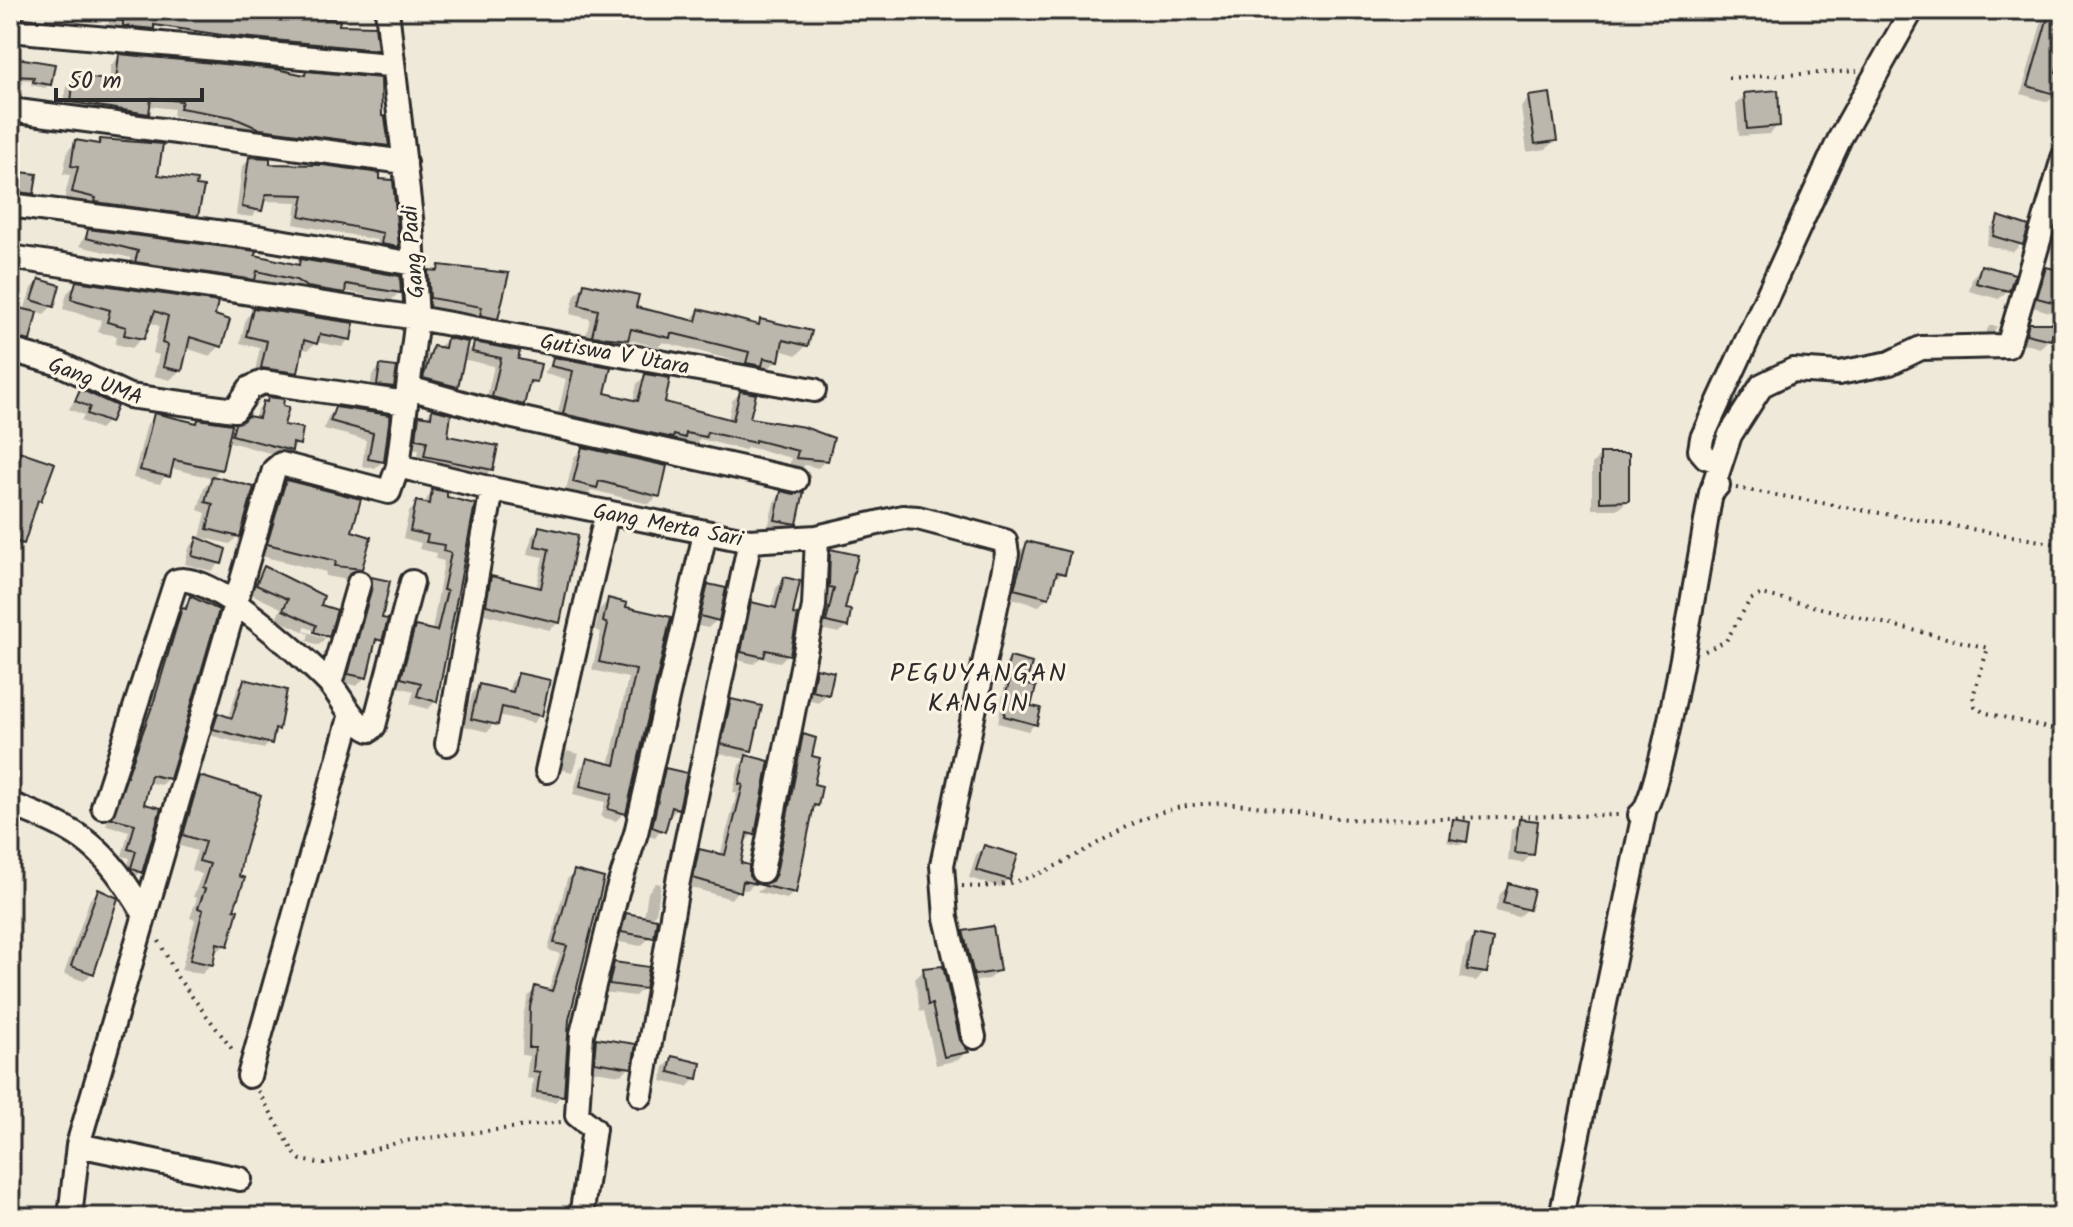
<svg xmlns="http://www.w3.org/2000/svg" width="2073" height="1227" viewBox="0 0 2073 1227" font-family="Kalam,sans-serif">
<rect width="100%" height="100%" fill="#efe9da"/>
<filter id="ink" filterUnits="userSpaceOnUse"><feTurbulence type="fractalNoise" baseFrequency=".0125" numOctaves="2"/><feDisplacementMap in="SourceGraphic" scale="16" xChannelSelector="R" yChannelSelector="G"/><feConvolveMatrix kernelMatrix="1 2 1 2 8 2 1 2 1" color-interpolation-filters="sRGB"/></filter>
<g filter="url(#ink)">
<path fill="#0003" fill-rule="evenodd" d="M 110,10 L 160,10 L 158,25 L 150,33 L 108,29 Z
M 187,10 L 207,10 L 375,49 L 367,58 L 176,37 L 180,17 Z
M 2045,10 L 2063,10 L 2063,72 L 2056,94 L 2048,102 L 2021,94 Z
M 120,56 L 303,77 L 306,73 L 380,118 L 386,145 L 378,153 L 250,137 L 223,125 L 173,116 L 174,109 L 148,106 L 147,113 L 138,122 L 63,110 L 66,87 L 75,78 L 109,82 L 111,65 Z
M 12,59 L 49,84 L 45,88 L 31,85 L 32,80 L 10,79 Z
M 1745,95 L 1778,125 L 1770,134 L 1739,136 L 1736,104 Z
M 1529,98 L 1555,140 L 1546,149 L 1527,152 L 1521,107 Z
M 76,142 L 97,146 L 101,142 L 155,177 L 197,215 L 188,223 L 64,200 L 70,175 L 63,174 L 68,150 Z
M 250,159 L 267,166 L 323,167 L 397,246 L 389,254 L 375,251 L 377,240 L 294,224 L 297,202 L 262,201 L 253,217 L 236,215 L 242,167 Z
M 10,173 L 32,193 L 21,204 L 10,203 Z
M 1999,219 L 2021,244 L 2013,252 L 1986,245 L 1991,227 Z
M 88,231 L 296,267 L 301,261 L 399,292 L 392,300 L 343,291 L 335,300 L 299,294 L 288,287 L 253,279 L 245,286 L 129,269 L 131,258 L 79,246 Z
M 440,267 L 497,318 L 488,326 L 473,323 L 474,315 L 422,306 L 420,280 Z
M 1982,267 L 2008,290 L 1999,299 L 1969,291 L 1973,276 Z
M 2046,269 L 2063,273 L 2063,308 L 2055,307 L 2050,312 L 2029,306 L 2038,278 Z
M 39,281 L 52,306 L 44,314 L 35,311 L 29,340 L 20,348 L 10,346 L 10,309 L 24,311 L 31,289 Z
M 77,283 L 212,317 L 220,346 L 210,356 L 186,348 L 180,370 L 170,380 L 154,376 L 159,355 L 153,353 L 159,326 L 149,322 L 142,338 L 132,348 L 115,344 L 117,336 L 98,332 L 101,320 L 63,309 L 67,293 Z
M 584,285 L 633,309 L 689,321 L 699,311 L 756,326 L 761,322 L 807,345 L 797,355 L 779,350 L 777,360 L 767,370 L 758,368 L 750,375 L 737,373 L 740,362 L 663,342 L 658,347 L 626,339 L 617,349 L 584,345 L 590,319 L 570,314 L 575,295 Z
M 254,310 L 349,339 L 342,347 L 316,342 L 308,350 L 300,348 L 296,372 L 288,380 L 254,375 L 260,348 L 240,343 L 246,318 Z
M 2030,325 L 2049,339 L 2040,348 L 2019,342 Z
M 1989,326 L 1997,326 L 1992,335 L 1985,335 Z
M 448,340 L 463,356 L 474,345 L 516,360 L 535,381 L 526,390 L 523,404 L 515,412 L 485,405 L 494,366 L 462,359 L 456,386 L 447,395 L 416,386 L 425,356 Z
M 554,359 L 609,369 L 603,395 L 633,402 L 637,384 L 645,376 L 662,404 L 728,421 L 732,401 L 740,393 L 748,419 L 826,460 L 818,468 L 805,465 L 801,469 L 789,466 L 791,458 L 748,447 L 745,450 L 700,439 L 696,444 L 680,440 L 675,444 L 556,421 L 566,379 L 544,374 Z
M 381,367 L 392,386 L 384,395 L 370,393 L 372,375 Z
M 80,391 L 108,421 L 100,429 L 81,421 L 84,415 L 69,409 Z
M 269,399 L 282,426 L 298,444 L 284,457 L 226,441 L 220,469 L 212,478 L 170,468 L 160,484 L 133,478 L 147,424 L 155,416 L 228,434 L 236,425 L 255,419 L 257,410 Z
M 335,409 L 388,417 L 383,461 L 375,468 L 362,466 L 366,440 L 324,429 L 328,417 Z
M 433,411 L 446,437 L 491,469 L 483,478 L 417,464 L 419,449 L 408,448 L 411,425 Z
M 582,449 L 658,496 L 649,504 L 592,490 L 587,495 L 566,490 L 574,457 Z
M 10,453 L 39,500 L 34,505 L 23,543 L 15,551 L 10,550 Z
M 1600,455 L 1627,500 L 1619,509 L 1592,509 L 1592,464 Z
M 213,478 L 238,536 L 230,544 L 200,537 L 206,513 L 198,510 L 204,487 Z
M 286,482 L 349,532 L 360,568 L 349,580 L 325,576 L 326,572 L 257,555 L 275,493 Z
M 432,491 L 444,499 L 473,505 L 436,701 L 428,709 L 410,704 L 414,691 L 394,686 L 407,636 L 416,628 L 432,631 L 444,561 L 436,559 L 437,553 L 419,549 L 421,543 L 403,538 L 409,512 L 417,504 L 423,505 Z
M 782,493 L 793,523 L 785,532 L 768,528 L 774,502 Z
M 540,528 L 576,537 L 559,622 L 550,630 L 479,613 L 483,586 L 492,578 L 536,589 L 543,557 L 528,554 L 532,536 Z
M 197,539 L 220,563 L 212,571 L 185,564 L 189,548 Z
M 1028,543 L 1063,573 L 1052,581 L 1048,597 L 1039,606 L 1007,597 L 1019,552 Z
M 831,551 L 846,626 L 839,633 L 820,629 L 828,595 L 822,594 L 824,558 Z
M 264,569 L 318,606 L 327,636 L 319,645 L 307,641 L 309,634 L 276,619 L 281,608 L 249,593 ZM 305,627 L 325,634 L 325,638 L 304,631 Z
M 372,579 L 380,640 L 372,647 L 365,677 L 357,686 L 341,682 L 364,587 Z
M 784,580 L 790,615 L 788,654 L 780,662 L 760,658 L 754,664 L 734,659 L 744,613 L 752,605 L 771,609 L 776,588 Z
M 708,587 L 717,620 L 708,628 L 693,625 L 700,595 Z
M 190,598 L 168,778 L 161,785 L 147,782 L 141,805 L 141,872 L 133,879 L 125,876 L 130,858 L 122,856 L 129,831 L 106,825 L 148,710 L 176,617 Z
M 609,600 L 624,608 L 669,619 L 624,813 L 616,821 L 601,817 L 605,802 L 573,794 L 580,768 L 588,760 L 609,766 L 628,678 L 592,670 L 601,632 L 595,630 L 600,609 Z
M 1010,659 L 1024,686 L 1035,724 L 1028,731 L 998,723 L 1005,684 L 999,682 L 1003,666 Z
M 817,670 L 827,694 L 818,703 L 804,699 L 808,678 Z
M 518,675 L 540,715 L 533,723 L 498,715 L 488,732 L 464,726 L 472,694 L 479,686 L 508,693 L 511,683 Z
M 244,681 L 278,729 L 264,749 L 209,735 L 218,716 L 228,719 L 238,687 Z
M 732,701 L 750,750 L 743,757 L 767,762 L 753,834 L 745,842 L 738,864 L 754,884 L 747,890 L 739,889 L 731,899 L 686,886 L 692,859 L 700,851 L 720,856 L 737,793 L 733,792 L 739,765 L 745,759 L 714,752 L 723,709 Z
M 804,737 L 816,804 L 811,809 L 794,892 L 787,899 L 757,892 L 768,884 L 796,744 Z
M 567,751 L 579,754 L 572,772 L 560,769 Z
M 666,770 L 677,808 L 655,838 L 645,835 L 658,778 Z
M 200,778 L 240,859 L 226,945 L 213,954 L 211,964 L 202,974 L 181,970 L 195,920 L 190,918 L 197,898 L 193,897 L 202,874 L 191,870 L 197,851 L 174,844 L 191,788 Z
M 1454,821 L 1465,841 L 1461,845 L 1447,842 Z
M 1520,821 L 1532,854 L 1523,863 L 1508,861 L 1511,830 Z
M 984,847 L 1008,879 L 1000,887 L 969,878 L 976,855 Z
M 575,872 L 562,1095 L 555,1102 L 531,1099 L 533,1079 L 526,1078 L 529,1056 L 522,1055 L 523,1016 L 528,996 L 536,989 L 548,992 L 560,954 L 548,950 L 567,879 Z
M 656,883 L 661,884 L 656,913 L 650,919 L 650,937 L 641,946 L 614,941 L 618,924 L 627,915 L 644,918 L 648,892 Z
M 1509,885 L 1527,909 L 1518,917 L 1495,911 L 1500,894 Z
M 99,891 L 92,973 L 84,981 L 64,974 L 90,899 Z
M 964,933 L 997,971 L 989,979 L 966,983 L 956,941 Z
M 1474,937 L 1485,972 L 1476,981 L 1460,978 L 1466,946 Z
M 615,964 L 643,988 L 635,996 L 602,992 L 606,972 Z
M 924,970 L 966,1052 L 958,1060 L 936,1065 L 924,1011 L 920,1012 L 915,979 Z
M 596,1041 L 630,1067 L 621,1075 L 587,1070 L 588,1049 Z
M 673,1059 L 696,1078 L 687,1087 L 661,1081 L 664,1067 Z"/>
<path fill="#bcb7ac" stroke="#2b2b2b" stroke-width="2" d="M 115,10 L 214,10 L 340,20 L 339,25 L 375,26 L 378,50 L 222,35 L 154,25 L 154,29 L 123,26 L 123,21 L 114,20 Z
M 2050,10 L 2063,10 L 2063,49 L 2056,72 L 2063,74 L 2063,79 L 2058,95 L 2028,86 Z
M 119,54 L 276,69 L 305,75 L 306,71 L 381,78 L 382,116 L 385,117 L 389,146 L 260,129 L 232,117 L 180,108 L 182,101 L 151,98 L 149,114 L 71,102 L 74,76 L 116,81 Z
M 11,57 L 55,64 L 51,85 L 33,82 L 34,77 L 10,76 Z
M 1778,90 L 1780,126 L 1747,129 L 1744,93 Z
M 1550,93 L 1557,141 L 1535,144 L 1528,96 Z
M 100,139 L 163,144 L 158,175 L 197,180 L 196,186 L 204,187 L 198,216 L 95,202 L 96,198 L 72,192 L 78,167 L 71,166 L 75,140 L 99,144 Z
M 249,157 L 270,158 L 270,164 L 323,165 L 380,173 L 380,179 L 393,180 L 399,247 L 381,244 L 383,233 L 300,216 L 304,195 L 266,194 L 262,211 L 242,207 Z
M 10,171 L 37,174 L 34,194 L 10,191 Z
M 1998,216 L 2029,226 L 2023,245 L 1993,236 Z
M 88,229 L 256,251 L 255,255 L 299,265 L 300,259 L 400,276 L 401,293 L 346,284 L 345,293 L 307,287 L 296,280 L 257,271 L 255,280 L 135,262 L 138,251 L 86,238 Z
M 439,265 L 509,273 L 498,319 L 480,315 L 482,307 L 430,298 L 428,270 L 438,271 Z
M 1981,265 L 2015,274 L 2009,291 L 1976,283 Z
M 2046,267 L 2063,271 L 2060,304 L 2037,298 Z
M 39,279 L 60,285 L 54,307 L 32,300 Z
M 76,281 L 218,302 L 215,315 L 230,320 L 222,347 L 190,337 L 182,371 L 163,367 L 168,345 L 162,343 L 168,316 L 155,311 L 144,339 L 124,335 L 126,327 L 107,322 L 110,310 L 71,299 Z
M 584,283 L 639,295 L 636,307 L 696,321 L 699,309 L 759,325 L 760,319 L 812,331 L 808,346 L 783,340 L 779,361 L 764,358 L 762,366 L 746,363 L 749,352 L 671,333 L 670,338 L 631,329 L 628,340 L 592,336 L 598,310 L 579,305 Z
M 10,306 L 37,312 L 30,341 L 10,336 Z
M 253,308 L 354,323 L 351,340 L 320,334 L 317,344 L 304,340 L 298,373 L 261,368 L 267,341 L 246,336 Z
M 2029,323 L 2055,323 L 2051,340 L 2026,334 Z
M 447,338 L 468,342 L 458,387 L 423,378 L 433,346 L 445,348 Z
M 474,342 L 520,351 L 518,359 L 541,364 L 537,382 L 530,381 L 524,405 L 492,397 L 501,358 L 472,352 Z
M 553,357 L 611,367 L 605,393 L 638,401 L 645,374 L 670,378 L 665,402 L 733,420 L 740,391 L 756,394 L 750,418 L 804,427 L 834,438 L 828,461 L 796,458 L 798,451 L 755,440 L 755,443 L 707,432 L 706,437 L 686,433 L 685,438 L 674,435 L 673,438 L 563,414 L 573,371 L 551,366 Z
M 380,365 L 397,367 L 394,387 L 377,385 Z
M 80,389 L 117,406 L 110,423 L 87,414 L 90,407 L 75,401 Z
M 268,397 L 284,399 L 283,406 L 289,407 L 284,425 L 303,428 L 300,445 L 293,443 L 292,451 L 232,435 L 235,424 L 248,416 L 259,418 L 263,401 L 267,402 Z
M 335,407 L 390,415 L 384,462 L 368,459 L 373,433 L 330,421 Z
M 432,409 L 451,414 L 448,436 L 498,446 L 493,470 L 424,456 L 427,441 L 416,439 L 419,415 L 431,417 Z
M 154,413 L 197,423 L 198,419 L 232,424 L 222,470 L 174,460 L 170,477 L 140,470 Z
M 582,447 L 667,466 L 660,497 L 599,481 L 597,488 L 573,482 Z
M 10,448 L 55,463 L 41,501 L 38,500 L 24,544 L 10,540 Z
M 1600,453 L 1629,453 L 1629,501 L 1600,502 Z
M 212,476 L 254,487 L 240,537 L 207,529 L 213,504 L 205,502 Z
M 286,480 L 361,499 L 352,531 L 371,537 L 362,569 L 335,566 L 336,561 L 267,544 Z
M 432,489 L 447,492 L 447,497 L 475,504 L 437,702 L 417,696 L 421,683 L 401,678 L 415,626 L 437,631 L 447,591 L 443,590 L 451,553 L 443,551 L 444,545 L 426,542 L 428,535 L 410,531 L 416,501 L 430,504 Z
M 781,491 L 794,494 L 804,491 L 797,524 L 775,520 Z
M 539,526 L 578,535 L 560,623 L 486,605 L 491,576 L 541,588 L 549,549 L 535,546 Z
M 197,537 L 226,549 L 222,564 L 192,556 Z
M 1027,541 L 1070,552 L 1065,574 L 1057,572 L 1049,598 L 1014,589 Z
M 830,549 L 858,555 L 845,609 L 851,610 L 848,627 L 826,622 L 834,588 L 829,587 Z
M 264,566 L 324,596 L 321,605 L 337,610 L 329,637 L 314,632 L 316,625 L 283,610 L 288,599 L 256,585 Z
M 371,577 L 390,581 L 382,618 L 388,619 L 382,641 L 376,639 L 367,678 L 348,674 L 372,587 Z
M 784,577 L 800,581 L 793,614 L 798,615 L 790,655 L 766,650 L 764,657 L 741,652 L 751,602 L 776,608 Z
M 708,584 L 726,588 L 719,621 L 700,616 Z
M 190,596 L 219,610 L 170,779 L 151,775 L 144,804 L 161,808 L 142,873 L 131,868 L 136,851 L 128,849 L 135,824 L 112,818 L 154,701 L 182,608 L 186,609 Z
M 608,598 L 627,603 L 626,607 L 671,617 L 626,814 L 608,809 L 612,794 L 580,786 L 587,758 L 615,765 L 636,670 L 599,662 L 608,624 L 603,622 Z
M 1010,657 L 1032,663 L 1026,684 L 1036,687 L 1031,706 L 1041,708 L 1037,725 L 1004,716 L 1009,694 L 1006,693 L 1011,677 L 1005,675 Z
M 816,668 L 834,672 L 829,695 L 812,691 Z
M 518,673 L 550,680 L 542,716 L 502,707 L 498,725 L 471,719 L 479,684 L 513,692 Z
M 244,679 L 287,690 L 279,730 L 275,729 L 272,744 L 213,729 L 218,713 L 232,718 Z
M 731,699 L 762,706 L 752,751 L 721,744 Z
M 803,734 L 816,738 L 812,756 L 820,758 L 814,784 L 822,786 L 818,806 L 814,805 L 796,893 L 761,885 L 772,881 L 776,874 Z
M 746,755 L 769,761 L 755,835 L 747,833 L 741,863 L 749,865 L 749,876 L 757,884 L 743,881 L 741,892 L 693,878 L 699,849 L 725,855 L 743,785 L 739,784 Z
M 665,768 L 687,773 L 679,809 L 672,807 L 665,832 L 652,827 Z
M 200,776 L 261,795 L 242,859 L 239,876 L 245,878 L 234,909 L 238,910 L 228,946 L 217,943 L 213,965 L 190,960 L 203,910 L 198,908 L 205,889 L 202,888 L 210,864 L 199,861 L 205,842 L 183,835 Z
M 1453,819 L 1470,822 L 1467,842 L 1450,839 Z
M 1519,819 L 1538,821 L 1534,855 L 1515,853 Z
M 984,845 L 1018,855 L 1010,880 L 976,870 Z
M 574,870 L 604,878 L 569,1020 L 564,1096 L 537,1092 L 540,1072 L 533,1071 L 535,1048 L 529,1048 L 530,1007 L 535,986 L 552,991 L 567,946 L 554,943 Z
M 1508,883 L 1534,890 L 1529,910 L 1503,903 Z
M 98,889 L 118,898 L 94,974 L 71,966 Z
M 626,913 L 657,919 L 654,938 L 621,932 Z
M 993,926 L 1000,971 L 974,975 L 963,931 Z
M 1474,935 L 1493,939 L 1487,973 L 1467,970 Z
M 614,962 L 649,967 L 645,989 L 609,984 Z
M 943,966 L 960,1040 L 969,1052 L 944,1057 L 932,1004 L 928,1005 L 923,968 Z
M 596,1038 L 636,1044 L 632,1068 L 594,1062 Z
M 672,1056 L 701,1063 L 698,1079 L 669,1072 Z"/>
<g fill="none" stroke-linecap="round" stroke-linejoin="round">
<g stroke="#2b2b2b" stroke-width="28">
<path id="minor" d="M 10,30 L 389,65
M 10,110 L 405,162
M 10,205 L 262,238 L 414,264
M 10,257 L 417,318 L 814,390
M 10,350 L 60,364 L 129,396 L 235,410 L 250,388 L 263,382 L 406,403
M 409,388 L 509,416 L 796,480
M 1720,462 L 1706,457 L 1700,450 L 1702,438 L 1840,138 L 1912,10
M 398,466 L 492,489 L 750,541 L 817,537 L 903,517 L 918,518 L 1005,541 L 1007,554 L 942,865 L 946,918 L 974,1037
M 1711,493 L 1730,435 L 1762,385 L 1793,370 L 1839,373 L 1890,363 L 1921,348 L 2008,346 L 2063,158
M 330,684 L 359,583
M 447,744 L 492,489
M 547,771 L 607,512
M 10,804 C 84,832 104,846 145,915
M 103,807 L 176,581 C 208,569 306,659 329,683 C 342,697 351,722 370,730 L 374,726 L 412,582
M 1640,815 C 1662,805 1703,534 1711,493 L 1718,485
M 762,871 L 814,606 L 817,537
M 249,1076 L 351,714
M 641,1095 L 678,881 L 750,541
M 78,1145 L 240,1179
M 70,1217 L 78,1145 L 274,470 L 281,464 L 389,492 L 398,466 L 417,318 L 411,218 L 387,10
M 581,1217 L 594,1129 L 577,1115 L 582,1034 L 617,892 L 636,833 L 705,534
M 1561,1217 L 1644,813"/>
</g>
<path stroke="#2b2b2b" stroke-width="4" stroke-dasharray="2 6" stroke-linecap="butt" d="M 1728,78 L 1857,71
M 1736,488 L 2063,545
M 1705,651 L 1726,641 L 1750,600 L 1762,594 L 1988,648 L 1973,696 L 1975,706 L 1983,712 L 2063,732
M 962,886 C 1052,895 1108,818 1187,806 C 1240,797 1295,815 1349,819 C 1381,821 1414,818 1446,818 C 1505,817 1563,816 1622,815
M 159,941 L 178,978 L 235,1053
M 258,1091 L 295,1154 L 301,1160 L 324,1164 L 403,1141 L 561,1122"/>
<use href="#minor" stroke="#fcf5e5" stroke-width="22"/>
</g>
</g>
<g text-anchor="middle" stroke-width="6" stroke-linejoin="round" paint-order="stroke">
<g font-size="22" fill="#2b2b2b" stroke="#fcf5e5">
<text transform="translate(412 252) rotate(-94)" y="8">Gang Padi</text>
<text transform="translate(615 353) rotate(10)" y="8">Gutiswa V Utara</text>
<text transform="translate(96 380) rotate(21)" y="8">Gang UMA</text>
<text transform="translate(668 524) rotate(11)" y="8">Gang Merta Sari</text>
</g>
<g font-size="26" letter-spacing="2" fill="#2b2b2b" stroke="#fcf5e5">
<text x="979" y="681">PEGUYANGAN<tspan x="979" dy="30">KANGIN</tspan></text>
</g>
</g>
<rect width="2073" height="1227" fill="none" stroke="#fcf5e5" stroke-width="40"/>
<rect x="20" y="20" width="2033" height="1187" fill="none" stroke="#2b2b2b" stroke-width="3" filter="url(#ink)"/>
<path d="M56 88v12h146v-12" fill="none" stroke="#2b2b2b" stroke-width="4"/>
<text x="68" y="88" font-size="24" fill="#2b2b2b" stroke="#fcf5e5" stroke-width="6" paint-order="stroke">50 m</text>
</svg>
